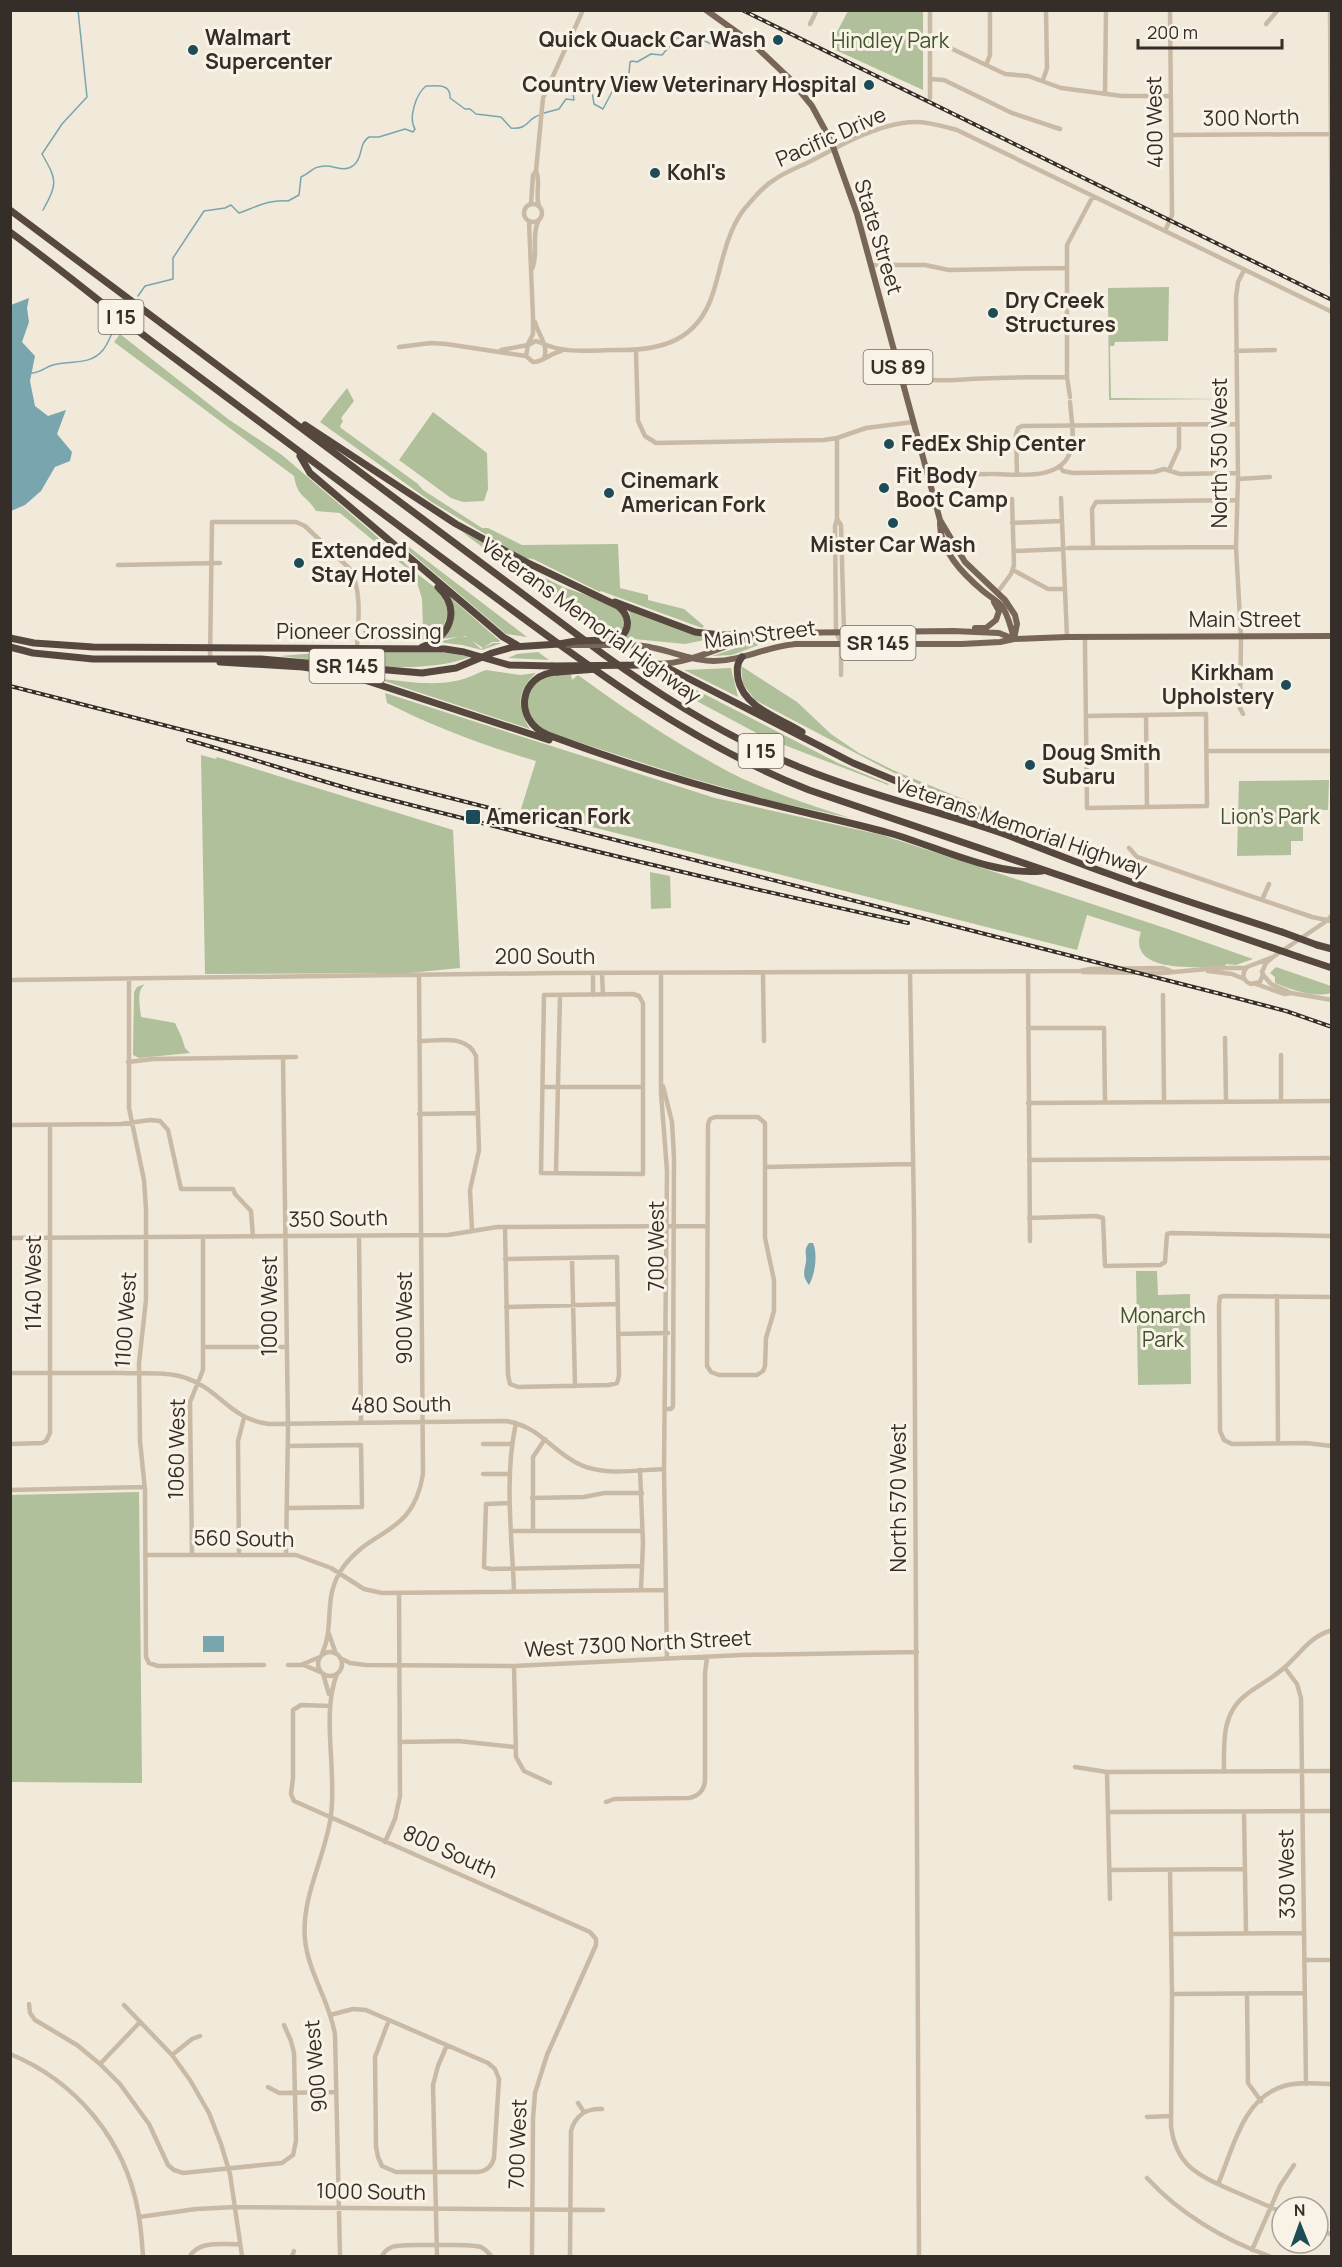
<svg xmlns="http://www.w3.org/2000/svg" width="1342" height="2267" viewBox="0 0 1342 2267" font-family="Manrope,sans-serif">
<rect width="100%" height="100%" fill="#f1e9da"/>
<path fill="#afc09a" d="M 848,11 L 923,11 L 923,90 L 829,47 Z
M 1169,287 L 1168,341 L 1115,342 L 1114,346 L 1110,346 L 1111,398 L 1230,399 L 1109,400 L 1108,288 Z
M 120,334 L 228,419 L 282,455 L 373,533 L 412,570 L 437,589 L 447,606 L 448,614 L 443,628 L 439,634 L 437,633 L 425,640 L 368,639 L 365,637 L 363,631 L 367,631 L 368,635 L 415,635 L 416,630 L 423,628 L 422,599 L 415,575 L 340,513 L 316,511 C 306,494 298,499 294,476 L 114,342 Z
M 347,388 L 354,401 L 341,418 L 343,421 L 340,426 L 341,428 L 418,484 L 423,490 L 482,528 L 488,528 L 522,545 L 618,544 L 620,588 L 648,595 L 648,600 L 684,609 L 704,626 L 702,628 L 601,591 L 600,592 L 533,559 L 525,558 L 430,501 L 320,422 Z
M 433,412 L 487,453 L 488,489 L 484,501 L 463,502 L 451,498 L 399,460 Z
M 462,532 C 495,547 526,569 559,585 C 576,593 606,599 619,611 C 627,619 625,627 619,635 L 617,633 L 603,636 Z
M 405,544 L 527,637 L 506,634 L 403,546 Z
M 451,598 L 500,641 L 499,642 L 492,642 L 483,648 L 465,636 L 442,639 L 452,606 Z
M 628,609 L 719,637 L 685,644 L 624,638 C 632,629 633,620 628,609 Z
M 462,636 L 469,638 L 481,649 L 493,643 L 502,643 L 482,650 L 462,645 L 438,642 Z
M 797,636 L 772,640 L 732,655 L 712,656 L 763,639 Z
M 342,651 L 448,653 L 470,657 C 419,677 335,662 280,656 Z
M 538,652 L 549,660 L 508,658 L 517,654 Z
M 741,666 L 797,702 L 831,734 L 859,753 L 895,771 L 1050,835 L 1049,837 L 947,797 L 888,770 L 755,700 L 743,684 Z
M 731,668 L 738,697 L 684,670 Z
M 486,670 L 520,675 L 536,673 C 516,691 517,708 530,729 L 375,678 C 402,681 433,687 460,680 C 469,678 477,673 486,670 Z
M 655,673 L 675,679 L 838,763 L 889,784 L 888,785 L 766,738 L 691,698 Z
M 571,674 L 572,680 L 578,675 C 629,712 683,749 741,778 C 776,794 813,806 850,818 L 772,801 L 683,776 L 541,730 L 528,716 L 527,694 L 540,677 Z
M 385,693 L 715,798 L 882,835 L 1165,928 L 1253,959 L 1236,965 L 1226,964 L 1225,966 C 1201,967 1126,975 1141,932 L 1087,915 L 1077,950 L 521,809 L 536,761 C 483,745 436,728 387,703 Z
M 201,755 L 216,759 L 217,757 L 453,830 L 460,968 L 409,973 L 205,974 Z
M 1329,780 L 1328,810 L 1303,810 L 1303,841 L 1291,841 L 1291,855 L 1237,856 L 1239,781 Z
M 650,872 L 670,876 L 671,908 L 651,909 Z
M 1276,967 L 1331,986 L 1331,993 C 1314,998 1292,990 1275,983 L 1275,977 L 1270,973 Z
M 145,984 C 136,991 140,1006 141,1017 L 175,1023 L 182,1038 L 185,1048 L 190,1053 L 139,1058 L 133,1055 L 134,992 L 137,987 Z
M 1136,1271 L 1157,1271 L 1158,1295 L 1190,1294 L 1191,1384 L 1138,1385 Z
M 139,1492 L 142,1783 L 11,1782 L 11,1495 Z"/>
<path fill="#79a6ae" d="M 29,298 L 27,308 L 29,322 L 22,342 L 35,356 L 30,381 L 35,406 L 48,416 L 66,410 L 57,434 L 72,452 L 70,461 L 55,467 L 41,491 L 25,505 L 11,511 L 11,305 Z
M 809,1243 L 813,1243 C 818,1254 815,1275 809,1285 C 802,1276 804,1272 806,1262 C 807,1254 803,1251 809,1243 Z
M 203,1636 L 224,1636 L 224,1652 L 203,1652 Z"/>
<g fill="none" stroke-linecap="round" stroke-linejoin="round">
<path stroke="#79a6ae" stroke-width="1.5" d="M 544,113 L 559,109 L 566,99 L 574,100 L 573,93 L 577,90 L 592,92 L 594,104 L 603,109 L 614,88 L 629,73 L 630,62 L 632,61 L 637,62 L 651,54 L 662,55 L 677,38 L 695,36 L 711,44 L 717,37
M 43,210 C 58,183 57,180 42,154 L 62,124 L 87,97 L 78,10
M 138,296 L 145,286 L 173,279 L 173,258 L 204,211 L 225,208 L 231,205 L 239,213 C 256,207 270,199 288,201 L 299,195 L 301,177 C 312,172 312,166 326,166 C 336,166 344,173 354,165 C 364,156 358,144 369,137 L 379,137 L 405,129 L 413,132 L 415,129 C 408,118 416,94 426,86 C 436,86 451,83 450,98 L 465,109 L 470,109 L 476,114 L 501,117 L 511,128 C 529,130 527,118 540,115
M 127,311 L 128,310
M 31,373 C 41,373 45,367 53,365 C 70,360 90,366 103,350 C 109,343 111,332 117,325"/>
<path stroke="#c9baa6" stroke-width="4.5" d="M 930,10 L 930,98
M 1330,10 L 1332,279
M 810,24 L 817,10
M 1266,24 L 1278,10
M 930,43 L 940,43 L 1005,74 L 1028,76 L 1061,88 L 1122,96 L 1171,96
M 986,65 L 990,55 L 990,10
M 930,79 L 944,80 L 1012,113 L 1060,129
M 1043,80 L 1047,68 L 1046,10
M 1105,93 L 1106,10
M 1171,135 L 1331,134
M524 213a9 9 0 1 1 18 0a9 9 0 1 1-18 0Z
M 531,204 L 533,175 L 536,171
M 539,206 C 535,195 541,182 536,171 L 543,98 L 583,10
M 1165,231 L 1172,215 L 1170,10
M 871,265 L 925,265 L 949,270 L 1067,268
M 532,269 C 539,254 531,236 538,222
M 535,322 C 538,334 549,346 544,358
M 528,344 L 533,334 L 533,317 L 529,222
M 544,344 C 565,354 592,350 616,350 C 661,351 698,341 713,293 C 722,265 725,237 742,212 C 751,201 762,187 774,180 C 785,172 799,167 811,161 C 840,146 870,128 903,123 C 922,120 939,125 957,130 L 1332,312
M 528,345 L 526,356 L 533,362 C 543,362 551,353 561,351
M 399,347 L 431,343 L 446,344 L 526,356
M 501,350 L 528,345 L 536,341 L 544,344
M 636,351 L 638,421 L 645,436 L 656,443 L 824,440 L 837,438 L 866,428 L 913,422
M 1236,351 L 1275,350
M 903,384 C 920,378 936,381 954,380 C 992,377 1029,377 1067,377
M 1070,397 L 1067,377 L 1067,245 L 1093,196
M 837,438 L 837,519 L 835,526 L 836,632 L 841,643
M 1060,467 L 1063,471 L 1073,473 L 1154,472 L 1164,469 L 1180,474 L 1238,473
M 1169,470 L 1179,448 L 1179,424
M 993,474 C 1017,474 1063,482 1071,449 C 1075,435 1071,417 1070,402
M 1017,474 L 1016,435 L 1018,428 L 1022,426 L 1236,424
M 927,475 L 990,474
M 1238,479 L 1270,477
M 1061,498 L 1067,637
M 837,519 L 841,525 L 844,632 L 841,643 L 841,675
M 1012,523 L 1062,521
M 1068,548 L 1236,547
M 1093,548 L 1092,509 L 1096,502 L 1236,500
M 1014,551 L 1064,549
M 118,565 L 220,563
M 1013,570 L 1048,589 L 1065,589
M 997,593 L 1011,574 L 1014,565 L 1012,499
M 1085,637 L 1085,646 L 1087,808 L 1207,806 L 1206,714 L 1086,716
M 210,658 L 212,522 L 296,522 L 305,526 L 349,568 C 363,589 358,624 357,649
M 1243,714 L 1240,708 L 1241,637 L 1236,547 L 1238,479 L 1236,297 L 1238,282 L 1244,270
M 1146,715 L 1147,807
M 1206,751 L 1332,751
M 1129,848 L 1137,857 L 1312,917 L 1332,921
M 1262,900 L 1269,884
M 1028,971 L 1030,1241
M 1208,971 L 1232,974 L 1244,979
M 910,972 L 914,1216 L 919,2256
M 1083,972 L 1163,973 L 1217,968 L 1246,968
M 1262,972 L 1266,963 L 1273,957 L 1328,920 L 1332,915
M 593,973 L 593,995
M 602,974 L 603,995
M 661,974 L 661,1093 L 667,1171 L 664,1469 L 667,1659
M 763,974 L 764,1041
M 1263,974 L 1260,982 L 1251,984 C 1243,981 1241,974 1247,967 L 1273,957
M 1264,976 L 1271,984 L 1289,992
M 129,979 L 129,1108 L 144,1180 L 146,1209 L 146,1300 L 139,1363 L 140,1441 L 145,1490 L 146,1657 L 149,1663 L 158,1666 L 264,1665
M 10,980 L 558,973 L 1080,971 L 1090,969 L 1163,968 L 1171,971
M 1256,984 L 1284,994 L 1291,993 L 1332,1000
M 633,994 L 639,996 L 643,1003 L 643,1174 L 541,1173 L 544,995 Z
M 1163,995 L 1164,1101
M 1028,1028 L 1104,1028 L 1105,1101
M 1225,1038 L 1226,1101
M 419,1041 C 439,1041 467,1034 476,1056 L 479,1150 L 470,1190 L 472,1230
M 1281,1055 L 1281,1101
M 283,1057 L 288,1429 L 286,1554
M 128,1062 L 153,1059 L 296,1057
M 663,1086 L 672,1122 L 674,1157 L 673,1406 L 671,1409 L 666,1409
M 543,1087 L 643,1087
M 1028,1103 L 1332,1101
M 419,1114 L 478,1113
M 715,1117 L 758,1117 L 765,1123 L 765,1238 L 774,1280 L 774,1311 L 766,1338 L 765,1366 L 763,1371 L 757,1375 L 719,1375 L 711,1372 L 707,1366 L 708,1124 L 710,1119 Z
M 10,1125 L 121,1124 L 150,1120 L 160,1121 L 168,1130 L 181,1189 L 233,1189 L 235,1194 L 251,1211 L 253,1237
M 1029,1160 L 1332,1158
M 765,1167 L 913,1164
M 556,1173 L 560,995
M 1029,1218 L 1096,1216 L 1103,1218 L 1105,1266 L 1160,1265 L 1165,1262 L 1167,1234 L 1171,1233 L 1332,1236
M 505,1227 L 508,1375 L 510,1384 L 518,1387 L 609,1385 L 617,1383 L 619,1376 L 617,1257 L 505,1259
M 359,1236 L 361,1422
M 10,1238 L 448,1235 L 497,1227 L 707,1226
M 572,1258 L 575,1386
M 1277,1296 L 1278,1443
M 1332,1297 L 1224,1296 L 1220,1297 L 1219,1305 L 1220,1431 L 1224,1440 L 1232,1444 L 1306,1443 L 1332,1446
M 506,1307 L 618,1304
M 618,1334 L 668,1333
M 203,1347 L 287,1347
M 10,1373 C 48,1373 85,1373 122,1373 C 143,1374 166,1371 186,1378 C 220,1389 229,1419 269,1424 L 506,1421 C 542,1427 551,1452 581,1465 C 605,1476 638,1470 664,1469
M 10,1444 L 42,1443 L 46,1441 L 50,1433 L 50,1125
M 483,1444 L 511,1444
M 288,1446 L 361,1445 L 362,1507 L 288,1508
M 640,1470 L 643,1543 L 641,1590
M 483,1474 L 510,1474
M 10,1490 L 144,1487
M 532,1498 L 584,1497 L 604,1493 L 642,1493
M 510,1503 L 486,1504 L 484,1567 L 491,1569 L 640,1566
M 511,1531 L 642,1531
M 533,1531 L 533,1457 L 545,1439
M 192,1554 L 190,1402 L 203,1370 L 203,1237
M 239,1554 L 238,1441 L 244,1418
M 145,1555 L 296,1555 L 331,1568 L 364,1589 L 382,1593 L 666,1590
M 514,1591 C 512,1536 504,1478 516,1423
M 329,1634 L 336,1654
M318 1664a12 12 0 1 1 24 0a12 12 0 1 1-24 0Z
M 322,1654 C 336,1623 321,1597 344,1566 C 373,1527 413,1536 423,1474 L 419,975
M 340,1658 L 350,1663 L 366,1665 L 514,1666 L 741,1655 L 917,1652
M 303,1664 L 320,1657
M 288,1665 L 304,1665 L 320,1672
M 514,1666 L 516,1757 L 524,1771 L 550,1783
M 1285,1668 L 1297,1684 L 1301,1698 L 1306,2084
M 323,1674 L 329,1694
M 337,1674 C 321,1714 337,1771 331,1815 C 326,1856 301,1896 305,1939 C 308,1973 330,2001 335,2035 L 340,2256
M 330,1706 L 301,1705 L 293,1710 L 293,1778 L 291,1794 L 294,1801 L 590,1932 L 596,1939 L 596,1945 L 547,2055 L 535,2093 L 533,2119 L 532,2256
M 400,1742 L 458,1741 L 514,1747
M 1075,1767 L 1107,1772 L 1332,1771
M 1224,1771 C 1224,1743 1221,1713 1247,1694 C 1259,1685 1273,1678 1285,1667 C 1302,1652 1309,1637 1332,1630
M 1107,1772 L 1110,1899
M 606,1802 L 614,1799 L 689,1798 C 699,1796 704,1790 705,1781 L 705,1673 L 707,1658
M 1109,1812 L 1332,1811
M 1244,1812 L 1246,1933
M 385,1842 L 395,1819 L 400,1796 L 399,1593
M 1110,1870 L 1245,1869
M 1170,1870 L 1172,1994 L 1171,2126 C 1176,2166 1198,2175 1231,2190 C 1248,2197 1265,2205 1282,2212
M 1172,1934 L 1304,1933
M 1304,1960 L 1332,1960
M 1172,1994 L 1305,1993
M 1247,1994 L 1248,2083 L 1261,2101
M 29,2004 L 30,2013 L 35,2020 L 77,2045 L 100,2064 L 120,2084 L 149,2124 L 168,2165 L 174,2170 L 183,2173 L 282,2163 L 293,2155 L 296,2141 L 294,2053 L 291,2041 L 284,2025
M 124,2005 L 172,2055 L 190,2080 L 209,2113 L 221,2144 L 230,2174 L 242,2256
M 330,2015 L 353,2009 L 366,2010 L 488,2063 L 495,2069 L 499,2079 L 494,2158 C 492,2166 487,2171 478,2172 L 396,2172 L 382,2166 L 378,2157 L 376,2147 L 375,2057 L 389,2020
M 10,2054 C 76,2081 125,2140 138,2211 C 141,2226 142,2241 143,2256
M 172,2055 L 192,2039 L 200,2036
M 100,2064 L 140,2022
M 268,2087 L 279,2093 L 336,2092
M 578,2103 L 584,2112
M 1147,2117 L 1171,2116
M 1147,2178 C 1179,2213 1224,2240 1269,2256
M 1218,2184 C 1233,2150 1242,2098 1284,2086 C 1299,2081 1317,2084 1332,2084
M 139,2217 L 196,2209 L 236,2207 L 603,2210
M 1318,2228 L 1332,2235
M 1252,2250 L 1280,2186 L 1294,2165
M 190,2256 C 200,2240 222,2245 240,2244
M 292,2256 L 294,2251
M 382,2256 C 384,2252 387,2249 392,2247 C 400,2244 472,2244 481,2247 C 485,2249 488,2252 491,2256
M 437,2256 L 433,2085 L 438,2066 L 447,2045
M 570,2256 L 571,2131 C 575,2116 586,2108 602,2109"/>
<path stroke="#776658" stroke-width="6" d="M 706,10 L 752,43 L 790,79 L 812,106 L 831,141 L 857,214 L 940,520 L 965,562 L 1005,600 L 1015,615 L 1017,624 L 1014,639
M 940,522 C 939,550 963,574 983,591 C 989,596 996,600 1001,605 C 1008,614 1010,625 1013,635
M 975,628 L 986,628 L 996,620 L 999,611 L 994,602
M 622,645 C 633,645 644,645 654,648 C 675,652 692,661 714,661 C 742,661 767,646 796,644 L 962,644 L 1000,642 L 1014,639 L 1067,637 L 1332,636
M 658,664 C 699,663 735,637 776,633 L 953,631 L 999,633 L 1014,639"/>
<path stroke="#56483e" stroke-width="7" d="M 10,210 L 603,654 C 666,700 731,740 804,769 C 870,796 940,811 1007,835 C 1041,848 1075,862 1109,874 C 1166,895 1224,913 1282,932
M 10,232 C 62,270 111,311 162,349 C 261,424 361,498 461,572 C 572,654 680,739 809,790 L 1264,945
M 305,425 L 456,524 L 530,564 L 618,606 C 629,615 631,627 621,637
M 300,456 L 310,473 L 503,637 L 517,645
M 615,602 L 695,632 L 720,635 L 760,635
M 10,638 L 34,643 L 93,647 L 445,649 L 464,652 L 509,665 L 552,666
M 10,647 L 33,653 L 93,659 L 261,659 L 422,673 L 456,668 L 492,653 L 513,647 L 559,644
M 422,647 C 450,637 462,610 438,587
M 742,657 C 736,664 737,670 738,679 C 744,708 780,718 802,732
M 220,662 L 303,667 L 346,674 L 549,740
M 646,665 L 658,664 L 668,668 L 853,763 L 980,816 L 1001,831
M 558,672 C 519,673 512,720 548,735 C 613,759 680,781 747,798 C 794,811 842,820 889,833 C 936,846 993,876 1042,871
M 1317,945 L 1332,949
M 1299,957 L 1332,968"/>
<g stroke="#352d27" stroke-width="4">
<path id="rail" d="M 742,10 L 1332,300
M 10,686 L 1217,993 L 1286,1011 L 1332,1027
M 188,740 C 245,756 300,775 357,791 C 540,839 723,883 908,923"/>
</g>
<use href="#rail" stroke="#f9f2e6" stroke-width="1.5" stroke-dasharray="4.5" stroke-linecap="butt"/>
<path stroke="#776658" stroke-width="6" d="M 568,645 L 622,645"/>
<path stroke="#56483e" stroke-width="7" d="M 559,644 L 576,641 L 611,640 L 621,637
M 552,666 L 646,665
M 558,672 L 597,669
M 1282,932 L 1317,945
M 1264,945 L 1299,957"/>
</g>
<g fill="#1d4c57" stroke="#f9f2e6" stroke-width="2">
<circle cx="778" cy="40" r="6"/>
<circle cx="193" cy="50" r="6"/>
<circle cx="869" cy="85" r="6"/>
<circle cx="655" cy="173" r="6"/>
<circle cx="993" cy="313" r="6"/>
<circle cx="889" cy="444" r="6"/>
<circle cx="884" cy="488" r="6"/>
<circle cx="609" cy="493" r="6"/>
<circle cx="893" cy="523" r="6"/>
<circle cx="299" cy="563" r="6"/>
<circle cx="1286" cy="685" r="6"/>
<circle cx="1030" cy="765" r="6"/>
<rect x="465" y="809" width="16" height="16" rx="3"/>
</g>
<g text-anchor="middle" stroke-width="6" stroke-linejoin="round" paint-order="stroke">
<g fill="#f9f2e6" stroke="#706860" stroke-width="1.5">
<rect x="98.5" y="300" width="45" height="34" rx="4.5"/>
<rect x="863.5" y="350" width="69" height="34" rx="4.5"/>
<rect x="840.5" y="626" width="75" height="34" rx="4.5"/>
<rect x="309.5" y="649" width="75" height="34" rx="4.5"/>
<rect x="738.5" y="734" width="45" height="34" rx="4.5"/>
</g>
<g font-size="20" font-weight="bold" fill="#352d27">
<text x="121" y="324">I 15</text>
<text x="898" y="374">US 89</text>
<text x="878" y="650">SR 145</text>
<text x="347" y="673">SR 145</text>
<text x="761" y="758">I 15</text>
</g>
<g font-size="21" font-weight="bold" fill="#352d27" stroke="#f9f2e6" text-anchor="start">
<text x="205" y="45">Walmart<tspan x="205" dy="24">Supercenter</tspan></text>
<text x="766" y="47" text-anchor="end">Quick Quack Car Wash</text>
<text x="857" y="92" text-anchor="end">Country View Veterinary Hospital</text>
<text x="667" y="180">Kohl's</text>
<text x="1005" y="308">Dry Creek<tspan x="1005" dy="24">Structures</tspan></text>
<text x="901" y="451">FedEx Ship Center</text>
<text x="896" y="483">Fit Body<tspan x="896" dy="24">Boot Camp</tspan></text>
<text x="621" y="488">Cinemark<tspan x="621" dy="24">American Fork</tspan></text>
<text x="893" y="552" text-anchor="middle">Mister Car Wash</text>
<text x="311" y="558">Extended<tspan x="311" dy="24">Stay Hotel</tspan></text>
<text x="1274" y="680" text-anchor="end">Kirkham<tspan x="1274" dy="24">Upholstery</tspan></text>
<text x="1042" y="760">Doug Smith<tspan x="1042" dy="24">Subaru</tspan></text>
<text x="486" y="824">American Fork</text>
</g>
<g font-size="21" fill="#40532b" stroke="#f9f2e6">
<text x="890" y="48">Hindley Park</text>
<text x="1270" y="824">Lion's Park</text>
<text x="1163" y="1323">Monarch<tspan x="1163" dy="24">Park</tspan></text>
</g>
<g font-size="21" fill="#352d27" stroke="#f9f2e6">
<text transform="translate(1251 118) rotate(-1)" y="7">300 North</text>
<text transform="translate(1155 122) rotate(-91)" y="7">400 West</text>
<text transform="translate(831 137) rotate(-24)" y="7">Pacific Drive</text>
<text transform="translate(878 237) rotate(73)" y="7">State Street</text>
<text transform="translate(1220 453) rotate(-90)" y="7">North 350 West</text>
<text x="1245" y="627">Main Street</text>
<text transform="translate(591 621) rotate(36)" y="7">Veterans Memorial Highway</text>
<text x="359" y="639">Pioneer Crossing</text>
<text transform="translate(760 635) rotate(-7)" y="7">Main Street</text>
<text transform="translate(1021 827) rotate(19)" y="7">Veterans Memorial Highway</text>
<text x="545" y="964">200 South</text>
<text transform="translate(338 1219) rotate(-1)" y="7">350 South</text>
<text transform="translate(657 1246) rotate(-90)" y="7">700 West</text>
<text transform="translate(34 1283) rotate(-90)" y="7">1140 West</text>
<text transform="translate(270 1306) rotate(-90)" y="7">1000 West</text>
<text transform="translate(405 1318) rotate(-90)" y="7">900 West</text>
<text transform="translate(126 1320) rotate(-86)" y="7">1100 West</text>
<text transform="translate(401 1405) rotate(-1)" y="7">480 South</text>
<text transform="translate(177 1449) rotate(-89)" y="7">1060 West</text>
<text transform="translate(899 1498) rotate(-90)" y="7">North 570 West</text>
<text transform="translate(244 1539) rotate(1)" y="7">560 South</text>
<text transform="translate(638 1644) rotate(-3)" y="7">West 7300 North Street</text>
<text transform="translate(450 1852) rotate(24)" y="7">800 South</text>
<text transform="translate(1287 1874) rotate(-91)" y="7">330 West</text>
<text transform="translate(316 2066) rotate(-95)" y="7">900 West</text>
<text transform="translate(518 2144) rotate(-88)" y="7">700 West</text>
<text transform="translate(371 2192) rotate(1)" y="7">1000 South</text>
</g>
</g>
<rect width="1342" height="2267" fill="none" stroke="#352d27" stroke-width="24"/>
<g transform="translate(1300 2225) rotate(359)"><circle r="28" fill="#f9f2e6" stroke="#aba39a" stroke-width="1.5"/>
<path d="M0-4.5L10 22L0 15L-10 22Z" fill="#1d4c57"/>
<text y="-9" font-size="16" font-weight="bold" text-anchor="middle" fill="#352d27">N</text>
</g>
<path d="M1138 39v9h144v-9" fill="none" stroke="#352d27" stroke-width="3"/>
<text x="1147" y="39" font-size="18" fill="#352d27" stroke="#f9f2e6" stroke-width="4.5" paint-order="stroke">200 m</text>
</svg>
